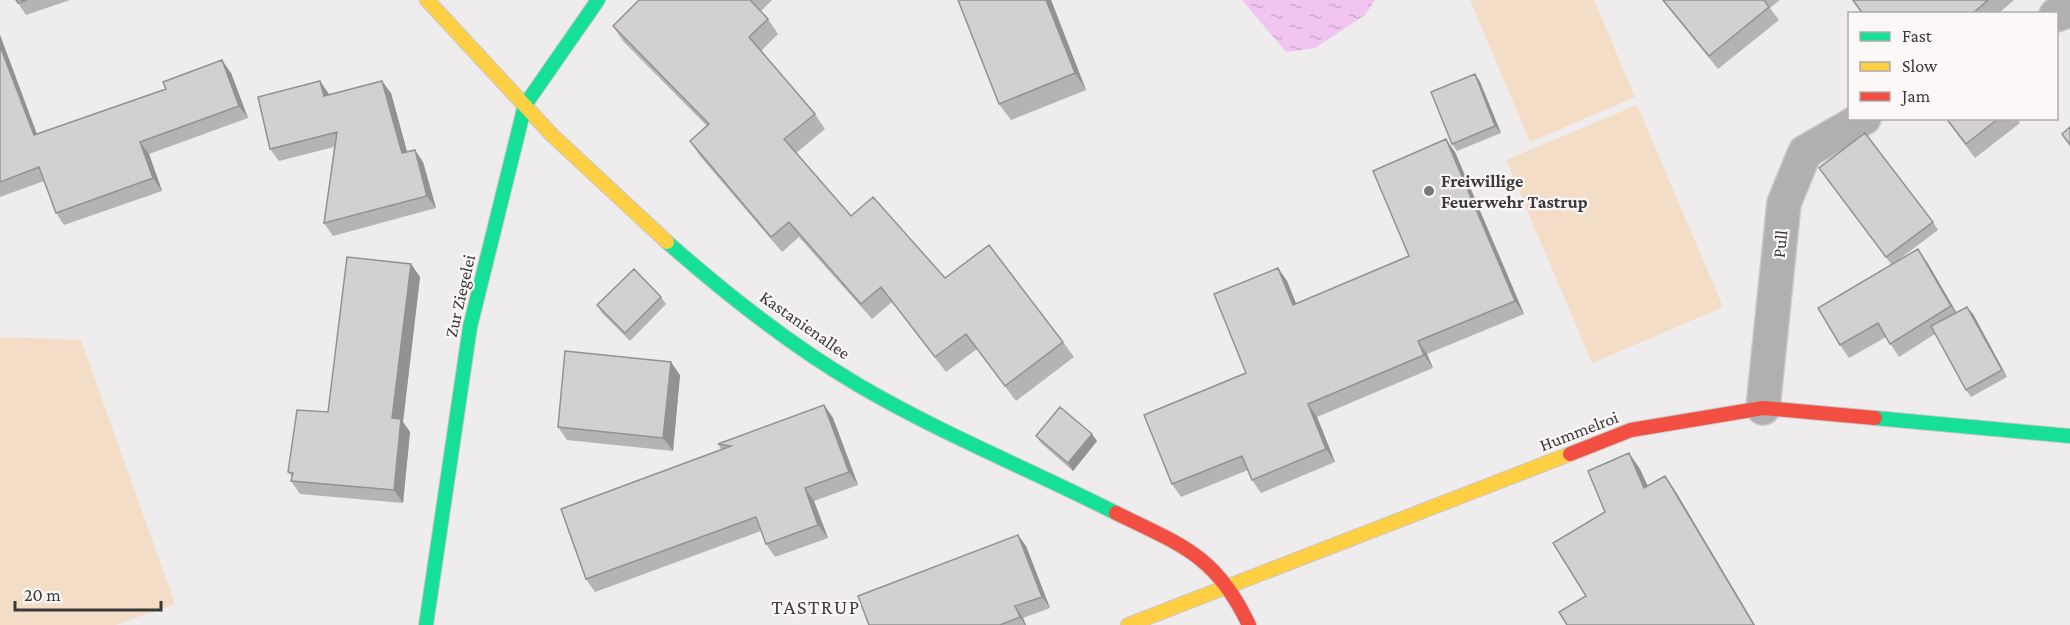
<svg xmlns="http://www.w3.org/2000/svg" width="2070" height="625" viewBox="0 0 2070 625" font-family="'Crimson Pro',serif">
<defs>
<pattern id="water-ripples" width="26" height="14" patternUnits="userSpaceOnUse" patternTransform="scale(1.5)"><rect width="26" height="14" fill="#f1c5ef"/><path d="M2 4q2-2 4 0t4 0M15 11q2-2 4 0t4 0" fill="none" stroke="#cfaace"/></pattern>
</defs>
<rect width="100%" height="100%" fill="#eeecec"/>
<path fill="#f4ddc6" d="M 1470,0 L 1594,0 L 1635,97 L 1530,142 Z
M 1637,105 L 1723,307 L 1592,363 L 1506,160 Z
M 0,337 L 81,340 L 175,604 L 115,625 L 0,625 Z"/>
<path fill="url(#water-ripples)" d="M 1242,0 L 1375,0 L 1365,15 L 1315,48 L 1286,52 Z"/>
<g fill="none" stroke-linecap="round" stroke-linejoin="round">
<g stroke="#cac8c8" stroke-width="36">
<path id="street" d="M 2056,15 L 2070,10
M 1763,408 L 1784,203 L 1805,152 L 1864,118"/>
</g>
<g stroke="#cac8c8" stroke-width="16">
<path id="fast" d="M 667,242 C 727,295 790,345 860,386 C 942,434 1031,470 1116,513
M 1875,418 L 2070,436
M 426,625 L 470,327 L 525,105 L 598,0"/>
</g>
<g stroke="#cac8c8" stroke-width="16">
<path id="slow" d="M 427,0 L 552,135 L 667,242
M 1128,625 L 1570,454"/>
</g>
<g stroke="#cac8c8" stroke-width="16">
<path id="jam" d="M 1570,454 L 1631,430 L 1763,408 L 1875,418
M 1116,513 C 1181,545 1216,555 1249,625"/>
</g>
<use href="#street" stroke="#b1b0b0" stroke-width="33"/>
<use href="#fast" stroke="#16e098" stroke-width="14"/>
<use href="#slow" stroke="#ffcf43" stroke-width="14"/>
<use href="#jam" stroke="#f24e42" stroke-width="14"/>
</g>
<path fill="#b5b3b3" d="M 16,0 L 70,0 L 26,15 Z
M 639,0 L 772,0 L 761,11 L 768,19 L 778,34 L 761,51 L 815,114 L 825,129 L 796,153 L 851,216 L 945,278 L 1063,342 L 1074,357 L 1016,401 L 977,349 L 946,372 L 892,302 L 872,319 L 799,237 L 782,252 L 700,156 L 690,141 L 707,126 L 623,41 L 613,26 Z
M 958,0 L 1051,0 L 1086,90 L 1011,120 L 999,104 Z
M 1662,0 L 1780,0 L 1770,8 L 1779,20 L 1718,69 Z
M 1852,0 L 2014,0 L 1998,14 L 1862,14 Z
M 0,35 L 37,134 L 231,73 L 248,118 L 149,154 L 162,191 L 64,225 L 56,213 L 44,181 L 0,197 Z
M 1475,74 L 1480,82 L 1501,133 L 1457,151 L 1452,144 Z
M 391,93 L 407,152 L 423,162 L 436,208 L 333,236 L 324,223 L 334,147 L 279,161 L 270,149 L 329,95 Z
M 1945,118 L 2017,118 L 2020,123 L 1975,158 Z
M 1455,152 L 1524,314 L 1427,354 L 1433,368 L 1317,417 L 1335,462 L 1261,493 L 1252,480 L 1248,470 L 1181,497 L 1172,484 L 1246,373 L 1278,268 L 1287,281 L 1296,304 L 1409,256 Z
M 1819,168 L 1933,222 L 1938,230 L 1893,264 L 1927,262 L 1957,313 L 1973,314 L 2007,377 L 1971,397 L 1966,390 L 1935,334 L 1899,357 L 1886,337 L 1849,358 L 1840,345 L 1891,264 Z
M 411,264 L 420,277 L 403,422 L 410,432 L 403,503 L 300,494 L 291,481 L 292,477 L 288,472 L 328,412 Z
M 661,297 L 666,304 L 630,341 L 602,313 L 597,305 Z
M 680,375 L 673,451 L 567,440 L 558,427 Z
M 824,405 L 833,418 L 858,485 L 814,501 L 828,538 L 775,557 L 766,544 L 761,531 L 595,592 L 586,579 L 721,449 L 718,444 Z
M 1036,436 L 1097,441 L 1073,471 L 1041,443 Z
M 1026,546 L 1050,608 L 1023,618 L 1026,625 L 869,625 Z"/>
<path fill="#939292" d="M 1046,0 L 1051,0 L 1086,90 L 1075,73 Z
M 0,35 L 42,148 L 34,135 L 0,46 Z
M 222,60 L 231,73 L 248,118 L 239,106 Z
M 1475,74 L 1480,82 L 1501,133 L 1495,126 Z
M 320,81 L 329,94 L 333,109 L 324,96 Z
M 382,81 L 391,93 L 411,166 L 402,153 Z
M 1446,139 L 1455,152 L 1524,314 L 1515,301 Z
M 140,142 L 149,154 L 162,191 L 153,178 Z
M 415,150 L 423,162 L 436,208 L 427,196 Z
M 1918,249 L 1927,262 L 1960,319 L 1951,306 Z
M 411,264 L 420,277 L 403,422 L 410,432 L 403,503 L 394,490 L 392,418 Z
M 1278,268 L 1287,281 L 1302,318 L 1293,305 Z
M 1967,307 L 1973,314 L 2007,377 L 2002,370 Z
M 1418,341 L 1427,354 L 1433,368 L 1424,355 Z
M 671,362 L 680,375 L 673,451 L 663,438 Z
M 1308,404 L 1317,417 L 1335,462 L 1326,449 Z
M 824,405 L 833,418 L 858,485 L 849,472 Z
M 1092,434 L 1097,441 L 1073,471 L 1068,463 Z
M 1629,453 L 1640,469 L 1656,504 L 1644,488 Z
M 1665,476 L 1676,492 L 1755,625 L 1754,625 Z
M 805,488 L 814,501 L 828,538 L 818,525 Z
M 1018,535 L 1026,546 L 1050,608 L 1042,597 Z
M 1015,606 L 1023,618 L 1026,625 L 1025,625 L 1020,617 Z"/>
<path fill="#d2d0d0" stroke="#939292" stroke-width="1.5" d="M 16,0 L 27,0 L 18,3 Z
M 639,0 L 750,0 L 768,19 L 749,37 L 815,114 L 784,139 L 851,216 L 873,197 L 945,278 L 989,245 L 1063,342 L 1005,386 L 966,334 L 935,357 L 881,287 L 861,304 L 789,222 L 771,237 L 690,141 L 709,124 L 613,26 Z
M 958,0 L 1046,0 L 1075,73 L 999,104 Z
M 1663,0 L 1764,0 L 1769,7 L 1709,56 Z
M 1853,0 L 1988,0 L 1972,14 L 1863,14 Z
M 0,46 L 34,135 L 166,89 L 163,82 L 222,60 L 239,106 L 140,142 L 153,178 L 56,213 L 39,167 L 0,182 Z
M 1475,74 L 1495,126 L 1452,144 L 1431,92 Z
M 320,81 L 324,96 L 382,81 L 402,153 L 415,150 L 427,196 L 324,223 L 337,132 L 270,149 L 258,97 Z
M 1946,118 L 1999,118 L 1966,144 Z
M 2070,127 L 2070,145 L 2062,134 Z
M 1865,133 L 1933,222 L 1886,257 L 1819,168 Z
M 1446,139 L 1515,301 L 1418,341 L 1424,355 L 1308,404 L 1326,449 L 1252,480 L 1242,456 L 1172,484 L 1144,415 L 1246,373 L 1214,294 L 1278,268 L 1293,305 L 1409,256 L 1373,171 Z
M 1918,249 L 1951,306 L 1890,344 L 1878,323 L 1840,345 L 1818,308 Z
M 347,257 L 411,264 L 392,418 L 401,419 L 394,490 L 291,481 L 293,473 L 288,472 L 297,410 L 328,412 Z
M 634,269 L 661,297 L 625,333 L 597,305 Z
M 1967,307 L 2002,370 L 1966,390 L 1931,326 Z
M 565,351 L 671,362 L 663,438 L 558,427 Z
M 824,405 L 849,472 L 805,488 L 818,525 L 766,544 L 756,517 L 586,579 L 561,509 L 731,446 L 718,444 Z
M 1060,407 L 1092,434 L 1068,463 L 1036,436 Z
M 1629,453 L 1644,488 L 1665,476 L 1754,625 L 1567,625 L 1559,612 L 1586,596 L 1553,543 L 1605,512 L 1588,471 Z
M 1018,535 L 1042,597 L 1015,606 L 1020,617 L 1000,625 L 869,625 L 858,596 Z"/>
<circle fill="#797777" stroke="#fdf8f8" stroke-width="2" cx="1429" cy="191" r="6"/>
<g text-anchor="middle" stroke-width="4.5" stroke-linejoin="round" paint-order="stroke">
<g font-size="18" font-weight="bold" fill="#3a3838" stroke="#fdf8f8" text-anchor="start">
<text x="1441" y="187">Freiwillige<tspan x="1441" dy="21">Feuerwehr Tastrup</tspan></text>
</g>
<g font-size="18" fill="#3a3838" stroke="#fdf8f8">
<text transform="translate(1780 244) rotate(-84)" y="6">Pull</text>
<text transform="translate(460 296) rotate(-77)" y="6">Zur Ziegelei</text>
<text transform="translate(805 325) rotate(35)" y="6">Kastanienallee</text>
<text transform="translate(1579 431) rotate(-21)" y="6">Hummelroi</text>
</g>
<g font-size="21" letter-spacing="1.5" fill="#433f3f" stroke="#fdf8f8">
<text x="816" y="614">TASTRUP</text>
</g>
</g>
<rect x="1848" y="12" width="210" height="108" fill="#fdf8f8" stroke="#afabab" stroke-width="1.5"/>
<rect x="1860" y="32" width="30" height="9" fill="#16e098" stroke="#afabab" stroke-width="1.5"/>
<text x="1902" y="42" font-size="18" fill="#3a3838">Fast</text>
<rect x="1860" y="62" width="30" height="9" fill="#ffcf43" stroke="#afabab" stroke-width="1.5"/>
<text x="1902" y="72" font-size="18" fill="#3a3838">Slow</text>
<rect x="1860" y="92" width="30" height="9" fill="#f24e42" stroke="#afabab" stroke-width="1.5"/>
<text x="1902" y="102" font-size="18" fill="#3a3838">Jam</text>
<path d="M15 601v9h146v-9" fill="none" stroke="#3a3838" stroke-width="3"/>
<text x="24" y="601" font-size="18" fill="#3a3838" stroke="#fdf8f8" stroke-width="4.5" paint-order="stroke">20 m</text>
</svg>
